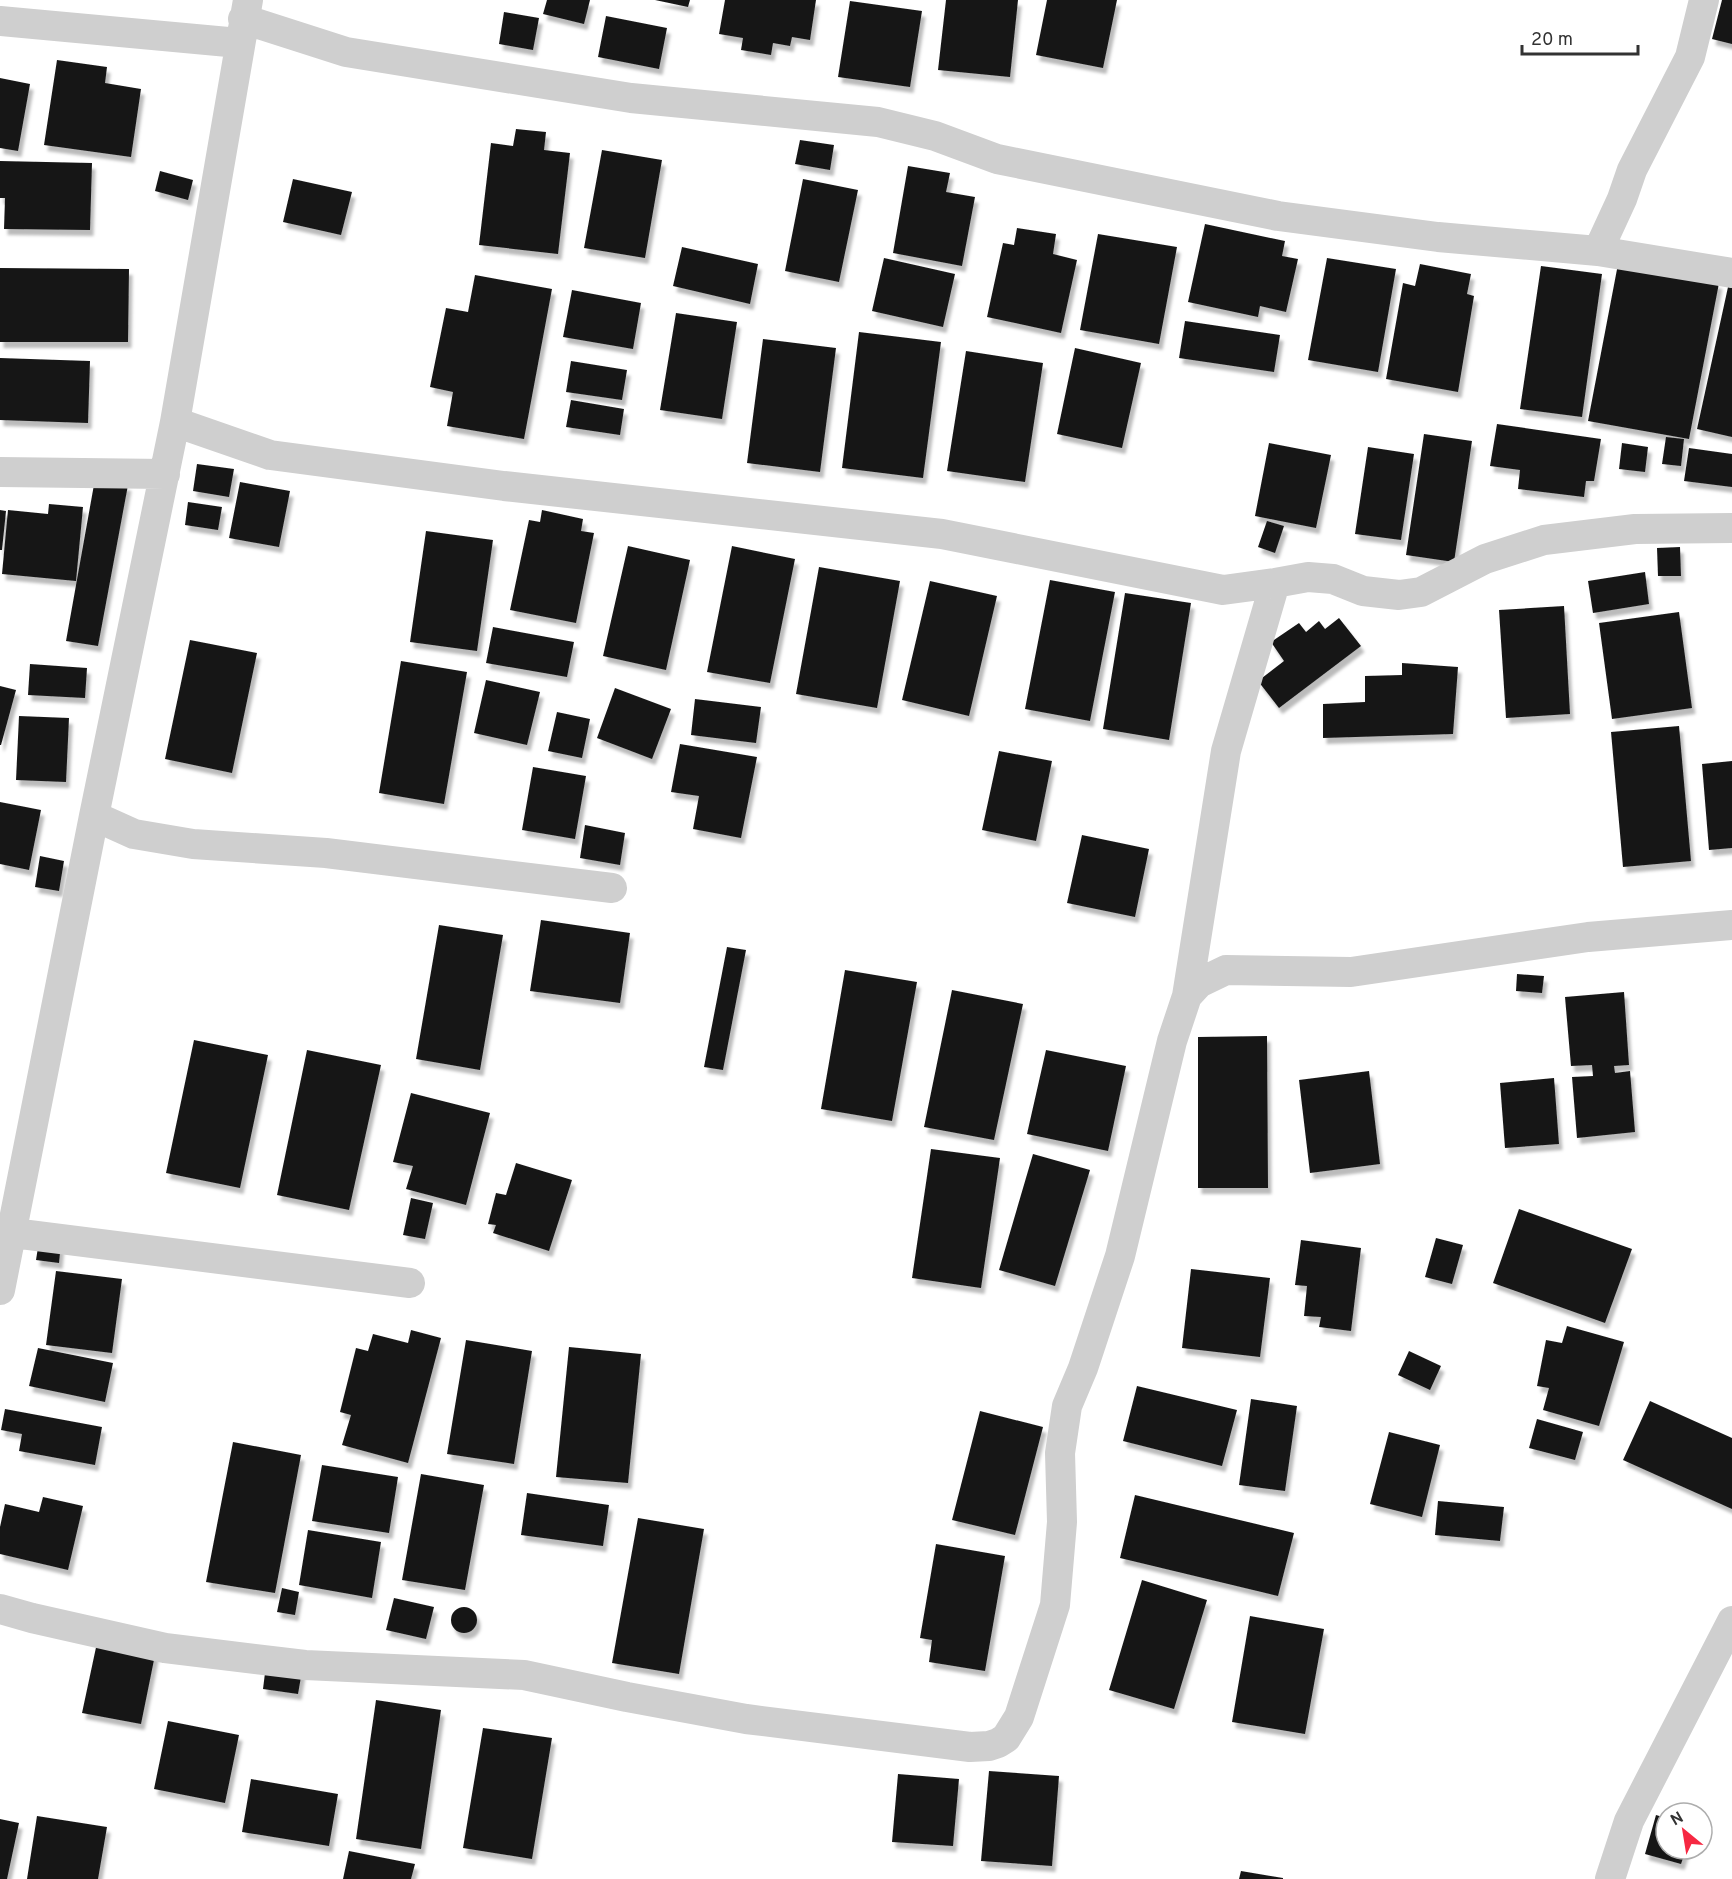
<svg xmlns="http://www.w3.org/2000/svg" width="1732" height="1879" viewBox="0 0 1732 1879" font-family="Overpass,sans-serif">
<defs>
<filter id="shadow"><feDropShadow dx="3.5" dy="6" stdDeviation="1.5" flood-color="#0004"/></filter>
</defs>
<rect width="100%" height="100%" fill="#fff"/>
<path fill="#191919" filter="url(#shadow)" d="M 547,0 L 590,0 L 584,24 L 543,14 Z
M 655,0 L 690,0 L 688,7 Z
M 725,0 L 816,0 L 810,40 L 792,37 L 790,46 L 773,43 L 771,55 L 741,50 L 743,38 L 719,34 Z
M 946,0 L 1018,0 L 1010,77 L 938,70 Z
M 1047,0 L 1117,0 L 1103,68 L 1036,55 Z
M 1722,0 L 1732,0 L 1732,44 L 1712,39 Z
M 850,1 L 922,11 L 910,87 L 838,77 Z
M 504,12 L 539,18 L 533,50 L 499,44 Z
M 606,16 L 667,28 L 659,69 L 598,57 Z
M 57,60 L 107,67 L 105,83 L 141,89 L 131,157 L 44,145 Z
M 0,78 L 30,84 L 18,151 L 0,148 Z
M 516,129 L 546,132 L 544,150 L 570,153 L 558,254 L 479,245 L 491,143 L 513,146 Z
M 800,140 L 834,145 L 830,170 L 795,164 Z
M 602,150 L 662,160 L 645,258 L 584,248 Z
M 0,161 L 92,163 L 90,230 L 4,229 L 5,198 L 0,198 Z
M 908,166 L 950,173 L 946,192 L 975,197 L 962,266 L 893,253 Z
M 160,171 L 193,180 L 188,200 L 155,191 Z
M 293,179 L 352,192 L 341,235 L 283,222 Z
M 803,179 L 858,190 L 839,282 L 785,271 Z
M 1205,224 L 1285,241 L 1282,256 L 1298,259 L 1286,312 L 1260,306 L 1258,317 L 1188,302 Z
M 1017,228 L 1056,234 L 1053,254 L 1077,260 L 1061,333 L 987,317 L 1003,243 L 1014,245 Z
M 1098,234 L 1177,247 L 1159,344 L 1080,330 Z
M 682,247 L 758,264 L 750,304 L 673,286 Z
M 884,258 L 955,274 L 943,327 L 872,311 Z
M 1327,258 L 1396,269 L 1378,372 L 1308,360 Z
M 1420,264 L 1471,274 L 1467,294 L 1474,296 L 1458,392 L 1386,379 L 1403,283 L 1415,286 Z
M 1618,264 L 1719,283 L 1689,439 L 1588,421 Z
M 1541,266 L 1602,274 L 1582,417 L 1520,409 Z
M 0,268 L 129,269 L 128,342 L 0,342 Z
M 475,275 L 552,289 L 524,439 L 447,426 L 453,392 L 430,387 L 446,308 L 468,312 Z
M 1728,287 L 1732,288 L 1732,437 L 1697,429 Z
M 572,290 L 641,303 L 633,349 L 563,337 Z
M 676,313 L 737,322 L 722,419 L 660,410 Z
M 1185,321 L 1280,335 L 1274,372 L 1179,358 Z
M 859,332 L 941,342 L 923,478 L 842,468 Z
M 763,339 L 836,348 L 820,472 L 747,463 Z
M 1075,348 L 1141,363 L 1122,448 L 1057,434 Z
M 966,351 L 1043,363 L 1025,482 L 947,471 Z
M 0,358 L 90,361 L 88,423 L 0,420 Z
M 571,361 L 627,370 L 622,400 L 566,392 Z
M 571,400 L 624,409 L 620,435 L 566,427 Z
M 1497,424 L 1601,439 L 1594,481 L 1586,481 L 1584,497 L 1518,489 L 1520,470 L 1490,466 Z
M 1424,434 L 1472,441 L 1454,562 L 1406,555 Z
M 1666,437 L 1684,439 L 1681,466 L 1662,464 Z
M 1269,443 L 1331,455 L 1316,528 L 1255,516 Z
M 1622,443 L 1648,447 L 1645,472 L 1619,469 Z
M 1368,447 L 1414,454 L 1401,540 L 1355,534 Z
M 1689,448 L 1732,454 L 1732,487 L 1684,481 Z
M 197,464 L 234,469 L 229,497 L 193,491 Z
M 95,479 L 128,485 L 98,646 L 66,641 Z
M 240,482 L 290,491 L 279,547 L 229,538 Z
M 188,502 L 222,507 L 218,530 L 185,525 Z
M 49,504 L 83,507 L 76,581 L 2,574 L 8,510 L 48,514 Z
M 0,510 L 6,511 L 2,550 L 0,550 Z
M 542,510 L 583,519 L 581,531 L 594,533 L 576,623 L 510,610 L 529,520 L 540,522 Z
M 1267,521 L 1284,526 L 1275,553 L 1258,547 Z
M 426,531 L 493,540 L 477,651 L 410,642 Z
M 628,546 L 690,560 L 666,670 L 603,656 Z
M 732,546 L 795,559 L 770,683 L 707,672 Z
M 1680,547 L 1681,576 L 1658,576 L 1657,548 Z
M 819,567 L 900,581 L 877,708 L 796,694 Z
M 1645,572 L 1649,604 L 1593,613 L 1588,581 Z
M 1050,580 L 1115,592 L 1090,721 L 1025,709 Z
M 930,581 L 997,596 L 969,716 L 902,700 Z
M 1125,593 L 1191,603 L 1169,740 L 1103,729 Z
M 1564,606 L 1570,714 L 1506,718 L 1499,610 Z
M 1679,612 L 1692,708 L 1612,719 L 1599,623 Z
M 1339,618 L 1361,646 L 1279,708 L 1258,681 L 1284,661 L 1271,642 L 1299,623 L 1306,632 L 1319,621 L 1325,629 Z
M 493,627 L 574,642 L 567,677 L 486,663 Z
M 190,640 L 257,653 L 232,773 L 165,759 Z
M 401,661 L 467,672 L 444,804 L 379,793 Z
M 1402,663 L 1458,667 L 1453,734 L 1323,738 L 1323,704 L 1365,702 L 1365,676 L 1402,675 Z
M 30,664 L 87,668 L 85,698 L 28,695 Z
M 486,680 L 540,692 L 527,745 L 474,733 Z
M 0,686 L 16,690 L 1,745 L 0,745 Z
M 615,688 L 671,709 L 652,759 L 597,738 Z
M 695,699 L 761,707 L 756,743 L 691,735 Z
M 557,712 L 590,719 L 582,758 L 548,751 Z
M 19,716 L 69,718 L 66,782 L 16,780 Z
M 1679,726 L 1691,861 L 1623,867 L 1611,732 Z
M 680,744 L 757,757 L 741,838 L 693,829 L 699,796 L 671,792 Z
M 999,751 L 1052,761 L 1036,841 L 982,830 Z
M 1732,761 L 1732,848 L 1709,850 L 1702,764 Z
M 533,767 L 586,776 L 575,839 L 522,830 Z
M 0,802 L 41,810 L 29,870 L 0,864 Z
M 585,825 L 625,833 L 620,865 L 580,858 Z
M 1082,835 L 1149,849 L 1135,917 L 1067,903 Z
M 40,856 L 64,861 L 59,891 L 35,887 Z
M 541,920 L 630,933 L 620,1003 L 530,991 Z
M 439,925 L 503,935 L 480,1070 L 416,1059 Z
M 727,947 L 746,950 L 723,1070 L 704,1067 Z
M 845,970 L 917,982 L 892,1121 L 821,1109 Z
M 1517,974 L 1544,976 L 1542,993 L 1516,991 Z
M 952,990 L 1023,1004 L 994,1140 L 924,1127 Z
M 1624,992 L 1629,1065 L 1614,1066 L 1615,1073 L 1630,1071 L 1635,1132 L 1577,1138 L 1572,1077 L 1593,1076 L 1592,1065 L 1571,1066 L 1565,997 Z
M 1267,1036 L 1268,1188 L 1198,1188 L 1198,1037 Z
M 194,1040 L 268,1055 L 240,1188 L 166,1173 Z
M 307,1050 L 381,1065 L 349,1210 L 277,1195 Z
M 1046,1050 L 1126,1066 L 1108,1151 L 1027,1134 Z
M 1369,1071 L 1380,1164 L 1310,1173 L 1299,1080 Z
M 1554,1078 L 1559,1144 L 1505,1148 L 1500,1083 Z
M 411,1093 L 490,1113 L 466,1205 L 406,1189 L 413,1166 L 393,1162 Z
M 931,1149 L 1000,1158 L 981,1288 L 912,1278 Z
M 1033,1154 L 1090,1170 L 1055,1286 L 999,1270 Z
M 516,1163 L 572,1180 L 549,1251 L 493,1233 L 496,1225 L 488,1224 L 496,1193 L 506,1195 Z
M 411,1198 L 433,1203 L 425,1239 L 403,1235 Z
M 1519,1209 L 1632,1249 L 1605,1323 L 1493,1283 Z
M 1436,1238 L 1463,1245 L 1452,1284 L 1425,1277 Z
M 1301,1240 L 1361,1248 L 1351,1331 L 1319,1327 L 1321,1317 L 1304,1316 L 1307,1286 L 1295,1285 Z
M 39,1241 L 61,1243 L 59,1263 L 36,1260 Z
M 1191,1269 L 1270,1278 L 1260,1357 L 1182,1348 Z
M 56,1271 L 122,1279 L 112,1353 L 46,1345 Z
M 1567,1326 L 1624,1342 L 1599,1426 L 1543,1410 L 1549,1388 L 1537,1386 L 1546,1340 L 1562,1343 Z
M 411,1330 L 441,1338 L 408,1463 L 342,1445 L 351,1415 L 340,1412 L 356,1348 L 368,1351 L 373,1334 L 408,1343 Z
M 466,1340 L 532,1351 L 514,1464 L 447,1454 Z
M 569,1347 L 641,1354 L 628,1483 L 556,1477 Z
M 38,1348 L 113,1363 L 105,1402 L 29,1386 Z
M 1409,1351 L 1441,1366 L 1430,1390 L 1398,1375 Z
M 1137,1386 L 1237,1410 L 1222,1466 L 1123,1441 Z
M 1251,1399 L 1297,1406 L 1285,1491 L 1239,1485 Z
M 1650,1401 L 1732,1438 L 1732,1509 L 1623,1460 Z
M 5,1409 L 102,1427 L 95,1465 L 19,1451 L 22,1434 L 1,1430 Z
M 980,1411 L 1043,1427 L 1015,1535 L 952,1520 Z
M 1537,1419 L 1583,1432 L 1575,1460 L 1529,1448 Z
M 1389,1432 L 1440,1445 L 1422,1517 L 1370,1504 Z
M 233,1442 L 301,1455 L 275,1593 L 206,1582 Z
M 322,1465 L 398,1477 L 389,1533 L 312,1521 Z
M 421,1474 L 484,1485 L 465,1590 L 402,1580 Z
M 527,1493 L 609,1505 L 603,1546 L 521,1535 Z
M 1135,1495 L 1294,1533 L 1278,1596 L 1120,1558 Z
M 43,1497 L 83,1506 L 68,1570 L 0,1554 L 0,1527 L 5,1504 L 39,1512 Z
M 1438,1501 L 1504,1507 L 1500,1541 L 1435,1535 Z
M 638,1518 L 704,1529 L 679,1674 L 612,1663 Z
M 308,1530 L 381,1542 L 372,1598 L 299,1585 Z
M 936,1544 L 1005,1556 L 985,1671 L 929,1662 L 932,1640 L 920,1638 Z
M 1142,1580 L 1207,1600 L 1174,1709 L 1109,1690 Z
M 282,1588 L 299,1592 L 295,1615 L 277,1612 Z
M 394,1598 L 434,1607 L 426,1639 L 386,1630 Z
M451 1620a13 13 0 1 1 26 0a13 13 0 1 1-26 0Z
M 1250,1616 L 1324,1629 L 1305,1734 L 1232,1722 Z
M 98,1638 L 156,1650 L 141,1724 L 82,1713 Z
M 266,1665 L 302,1671 L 298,1694 L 263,1689 Z
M 376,1700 L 441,1710 L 421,1849 L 356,1839 Z
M 168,1721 L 239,1735 L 225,1803 L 154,1789 Z
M 483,1728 L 552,1738 L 532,1859 L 463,1848 Z
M 989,1771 L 1059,1776 L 1052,1866 L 981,1861 Z
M 898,1774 L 959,1779 L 953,1846 L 892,1842 Z
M 251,1779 L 338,1794 L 329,1846 L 242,1832 Z
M 1656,1815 L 1666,1818 L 1666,1849 L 1686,1849 L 1681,1864 L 1645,1854 Z
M 37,1816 L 107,1827 L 98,1879 L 27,1879 Z
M 0,1819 L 19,1823 L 7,1879 L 0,1879 Z
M 349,1851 L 415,1864 L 411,1879 L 343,1879 Z
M 1241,1871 L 1283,1878 L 1283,1879 L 1239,1879 Z"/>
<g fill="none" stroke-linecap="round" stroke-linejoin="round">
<path stroke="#cfcfcf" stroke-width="30" d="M 243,19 L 346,52 L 631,98 L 878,122 L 935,136 L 997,159 L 1278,216 L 1438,237 L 1598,251 L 1622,199 L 1632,170 L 1690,57 L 1704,0
M 0,21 L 239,43
M 1598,251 L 1732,273
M 175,422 L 270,455 L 504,486 L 942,534 L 1223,590 L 1275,583 L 1308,577 L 1333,579 L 1363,591 L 1399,595 L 1421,592 L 1485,559 L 1544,540 L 1635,529 L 1732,528
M 0,472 L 165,474
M 94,816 L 134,834 L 193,844 L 326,853 L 612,888
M 1187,996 L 1226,751 L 1275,583
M 13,1233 L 410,1283
M 0,1290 L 94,816 L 175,422 L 248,0
M 0,1609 L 32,1618 L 165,1648 L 305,1665 L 524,1675 L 627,1697 L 746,1719 L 970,1747 L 989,1746 L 998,1743 L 1006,1738 L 1019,1717 L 1055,1605 L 1062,1522 L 1060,1453 L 1067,1406 L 1083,1368 L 1120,1256 L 1172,1041 L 1187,996 L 1199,983 L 1226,970 L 1351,972 L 1588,937 L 1732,925
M 1610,1879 L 1629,1821 L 1732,1621"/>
</g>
<g transform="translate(1684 1831) rotate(330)"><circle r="28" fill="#ffffff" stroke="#adadad" stroke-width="1.5"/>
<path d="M0-4.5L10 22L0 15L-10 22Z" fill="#f62842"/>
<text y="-9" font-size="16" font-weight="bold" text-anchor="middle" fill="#323232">N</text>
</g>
<path d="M1522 45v9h116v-9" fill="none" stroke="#323232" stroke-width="3"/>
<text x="1531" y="45" font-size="18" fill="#323232" stroke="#ffffff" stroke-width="4.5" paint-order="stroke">20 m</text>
</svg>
